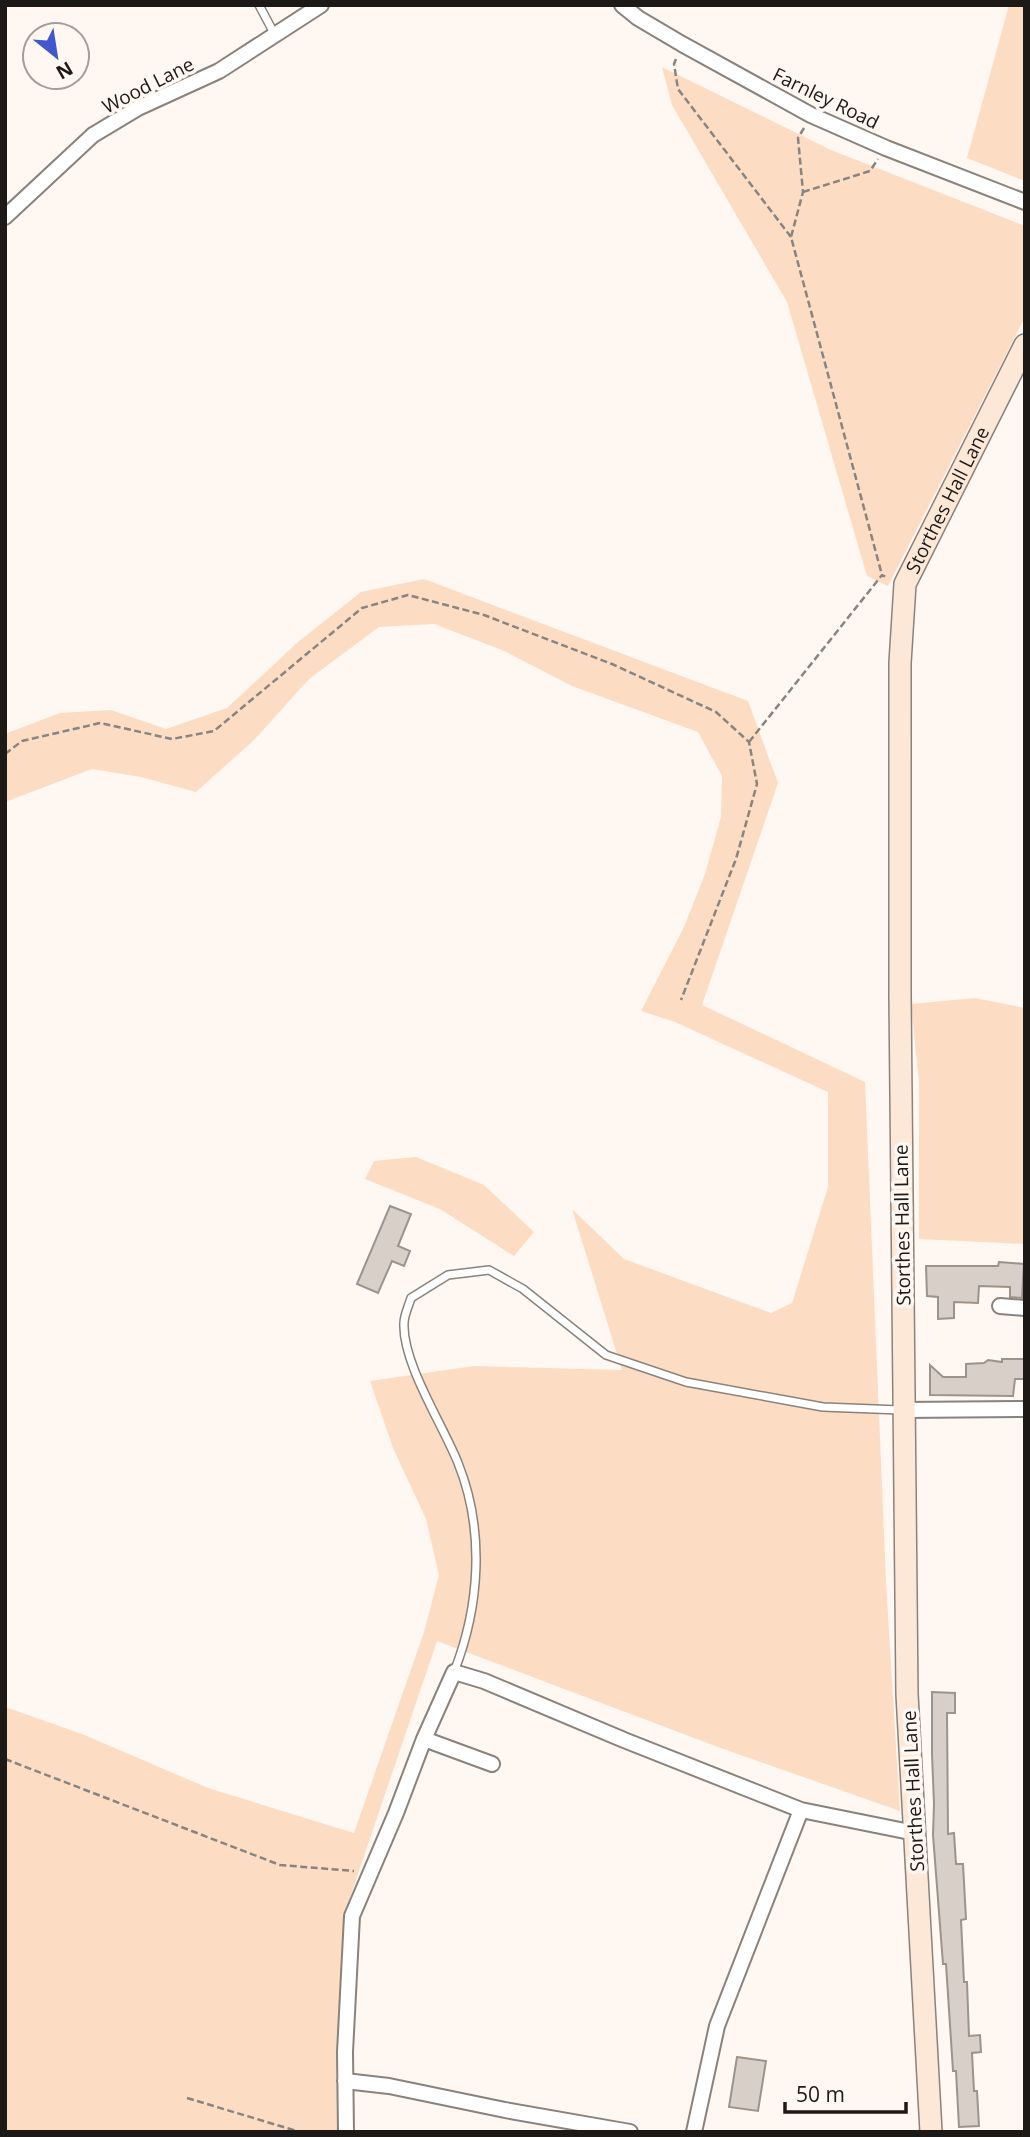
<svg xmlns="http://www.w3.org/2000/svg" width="1030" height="2137" viewBox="0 0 1030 2137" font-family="'Open Sans',sans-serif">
<rect width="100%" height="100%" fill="#fef7f2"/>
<path fill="#fcdcc3" d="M 1009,5 L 1025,5 L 1025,181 L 967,158 Z
M 662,67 L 831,150 L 1025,226 L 1025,317 L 888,586 L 867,576 L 787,302 L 672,105 Z
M 424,579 L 748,701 L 778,783 L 702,1005 L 865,1082 L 886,1582 L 900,1811 L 718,1747 L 437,1641 L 344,1915 L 344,2132 L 5,2132 L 5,1707 L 82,1734 L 208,1788 L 354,1833 L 424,1632 L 439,1575 L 426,1519 L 393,1448 L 370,1381 L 474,1366 L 622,1370 L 572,1209 L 624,1259 L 771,1313 L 792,1303 L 828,1187 L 828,1092 L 675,1022 L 641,1011 L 684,927 L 705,874 L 721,817 L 722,776 L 698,732 L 572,686 L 502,650 L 434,624 L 379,627 L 309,679 L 253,741 L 196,792 L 141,777 L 92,769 L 5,802 L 5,734 L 60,713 L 111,710 L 166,729 L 227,708 L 298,642 L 361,592 Z
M 975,998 L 1025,1008 L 1025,1244 L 919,1239 L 919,1082 L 911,1004 Z
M 416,1157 L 484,1185 L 534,1232 L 514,1256 L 440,1209 L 365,1179 L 374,1161 Z"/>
<path fill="#d7cfc8" stroke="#9b938c" stroke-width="2" d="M 390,1206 L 411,1214 L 398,1246 L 410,1251 L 404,1266 L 392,1261 L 378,1293 L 357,1284 Z
M 999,1262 L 1024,1264 L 1022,1298 L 1010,1297 L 1010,1287 L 979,1286 L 978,1303 L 954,1302 L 954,1318 L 938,1319 L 938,1297 L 927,1296 L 926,1266 L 998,1266 Z
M 1002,1359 L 1025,1359 L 1025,1379 L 1015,1379 L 1013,1396 L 930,1395 L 930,1365 L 943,1377 L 966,1377 L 966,1364 L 984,1363 L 988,1360 L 1002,1362 Z
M 932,1692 L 955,1693 L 955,1713 L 947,1713 L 948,1834 L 954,1833 L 956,1864 L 963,1864 L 966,1919 L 961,1920 L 964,1982 L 967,1982 L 969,2036 L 980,2035 L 981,2052 L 972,2053 L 974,2091 L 977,2091 L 979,2126 L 959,2127 L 956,2071 L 953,2071 L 946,1964 L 943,1964 L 933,1835 L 934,1804 L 932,1754 Z
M 737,2057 L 766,2061 L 758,2111 L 729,2107 Z"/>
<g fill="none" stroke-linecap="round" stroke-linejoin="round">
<g stroke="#8a827c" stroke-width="10">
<path id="lane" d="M 259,5 L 275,35
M 454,1672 C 480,1606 485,1530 458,1463 C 443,1425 402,1363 404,1323 C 404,1315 409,1305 411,1298 L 448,1275 L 489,1270 L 523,1289 L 606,1355 L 686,1382 L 823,1407 L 900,1410"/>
</g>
<g stroke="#8a827c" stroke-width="18">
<path id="street" d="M 622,5 L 638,18 L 682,44 L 811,115 L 886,148 L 1025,202
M 5,217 L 93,135 L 138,108 L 219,71 L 321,5
M 1000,1306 L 1025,1308
M 904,1410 L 1025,1409
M 424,1739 L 492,1764
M 345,2081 L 389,2086 L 505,2110 L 630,2132
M 346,2132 L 345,2052 L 352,1916 L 396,1813 L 424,1739 L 454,1672 L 484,1681 L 624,1740 L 801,1810 L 915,1833
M 694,2132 L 717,2026 L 801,1810"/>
</g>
<g stroke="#8a827c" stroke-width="24">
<g id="secondary">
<path id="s1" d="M 931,2132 L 907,1694 L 900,995 L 900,663 L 905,584 L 1025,345"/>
</g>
</g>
<path stroke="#898480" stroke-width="2.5" stroke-dasharray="7 3.5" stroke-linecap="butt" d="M 676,59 L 674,64 L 678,89 L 791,237
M 804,128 L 798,138 L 803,192 L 791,237 L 882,575
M 803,192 L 870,171 L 878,159
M 749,742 L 882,575 L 888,578
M 5,754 L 22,741 L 100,723 L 172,739 L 214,731 L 362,608 L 408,595 L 484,615 L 612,664 L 716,712 L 749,742 L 757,784 L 736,859 L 681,1000
M 5,1759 L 280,1865 L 354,1871
M 187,2098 L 300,2132"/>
<use href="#lane" stroke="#fff" stroke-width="7"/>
<use href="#street" stroke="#fff" stroke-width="14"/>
<use href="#secondary" stroke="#fde8d7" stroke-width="21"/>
</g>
<g text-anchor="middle" stroke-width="7" stroke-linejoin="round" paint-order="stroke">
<g font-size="19" fill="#1c1916" stroke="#fef7f2">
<text transform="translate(148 85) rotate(-27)" y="7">Wood Lane</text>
<text transform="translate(826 98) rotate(26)" y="7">Farnley Road</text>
<text dy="7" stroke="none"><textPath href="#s1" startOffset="1643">Storthes Hall Lane</textPath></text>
<text transform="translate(902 1225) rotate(-91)" y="7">Storthes Hall Lane</text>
<text transform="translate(913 1791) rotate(-93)" y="7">Storthes Hall Lane</text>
</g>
</g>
<rect width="1030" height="2137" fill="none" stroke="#1c1916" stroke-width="14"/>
<g transform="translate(56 56) rotate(150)"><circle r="33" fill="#fef7f2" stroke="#a49e9a" stroke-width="2"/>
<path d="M0-5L12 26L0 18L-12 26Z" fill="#4058cb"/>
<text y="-10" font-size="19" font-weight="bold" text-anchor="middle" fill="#1c1916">N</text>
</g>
<path d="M785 2102v10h121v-10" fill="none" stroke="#1c1916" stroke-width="3.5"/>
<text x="796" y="2102" font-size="21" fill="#1c1916" stroke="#fef7f2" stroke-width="5" paint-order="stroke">50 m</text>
</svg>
